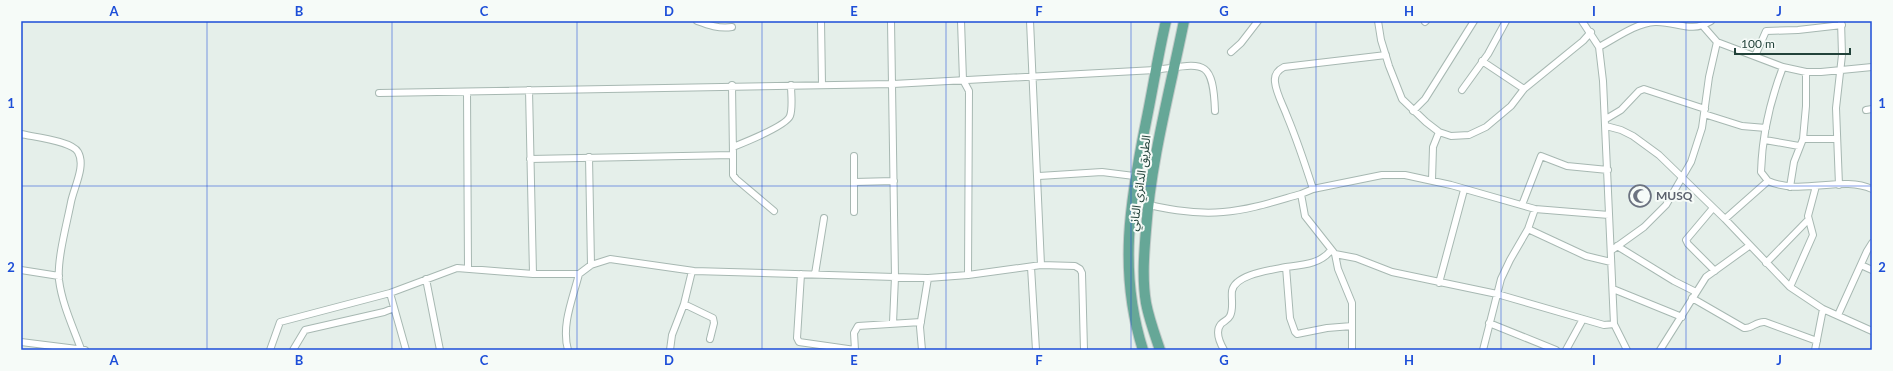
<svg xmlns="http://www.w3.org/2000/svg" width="1893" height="371" viewBox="0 0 1893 371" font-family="Lato,'Noto Sans Arabic',sans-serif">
<rect width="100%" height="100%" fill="#e5efea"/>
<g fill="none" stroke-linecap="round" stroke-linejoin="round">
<g stroke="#a7b8b2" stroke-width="8">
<path id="minor" d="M 697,21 C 708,25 719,29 732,27
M 821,21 L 822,85
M 891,21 L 895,277 L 893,323
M 961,21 L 963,80 L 969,91 L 968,275
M 1378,21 L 1381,40 L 1389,66 L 1402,99 L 1426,122 L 1439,132 L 1451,136 L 1469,135 L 1486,127 L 1511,106 L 1524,89 L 1583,41 L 1591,32
M 1582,21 L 1599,47 L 1603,81 L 1614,324 L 1627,350
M 1425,22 L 1426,21
M 1703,26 L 1717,42 L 1783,67 L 1806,72 L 1821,72 L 1872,67
M 1599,47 C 1616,38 1636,23 1655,22 C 1677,21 1690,34 1711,21
M 1231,52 L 1241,43 L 1258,21
M 1755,56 L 1766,31 L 1798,30 L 1842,25
M 1482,61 L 1524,89
M 1806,72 L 1806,106 L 1803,139 L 1836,139
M 529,90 L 533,274
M 1462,90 L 1488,54 L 1506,21
M 467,92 L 468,268
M 379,93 L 893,84 L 1155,70 C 1202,64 1213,56 1215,111
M 1866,110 L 1872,109
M 1413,111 L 1425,99 L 1437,80 L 1474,21
M 1704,114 L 1742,126 L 1766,128
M 1606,119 L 1621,110 L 1639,91 L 1644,89 L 1705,109
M 1606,126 L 1621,130 L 1633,136 L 1659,155 L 1725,219 L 1790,287 L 1823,309 L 1872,331
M 21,134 C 34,137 72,141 78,152 C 86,166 74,187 71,202 C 67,223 57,259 59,280 C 62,304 73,327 81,349
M 1765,140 L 1799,146
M 733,147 C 743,143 786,126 790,116 C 793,108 791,94 791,85
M 733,155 L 733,175 L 736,179 L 774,211
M 854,156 L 854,212
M 589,157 L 591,265
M 530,159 L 733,155 L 732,85
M 1039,176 L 1102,172 L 1134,176
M 1432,180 L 1433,147 L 1439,132
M 1768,181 L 1761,172 C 1762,137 1770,101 1783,67
M 854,182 L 894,181
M 1839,185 L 1836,108 L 1842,55 L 1841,21
M 1790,187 L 1794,162 L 1803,139
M 1313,189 C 1305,164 1297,140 1287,116 C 1283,105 1276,93 1275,82 C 1274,74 1278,70 1284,67 L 1386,55
M 1301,194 L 1313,189 L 1382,175 L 1405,175 L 1451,185 L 1535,209 L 1609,215
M 1131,201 C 1161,208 1193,215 1223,212 C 1250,210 1276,201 1301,194 L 1305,216 L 1335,254 L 1356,258 L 1392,272 L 1497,294 L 1604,325 L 1614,324
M 1522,205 L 1541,156 L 1567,166 L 1608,170
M 1713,208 L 1686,240 L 1688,244 L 1715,271
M 1725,219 L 1768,181 C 1802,196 1842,175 1872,189
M 1528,229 L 1586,256 L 1611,262
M 1617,246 L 1674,281 L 1696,292
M 1331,250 C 1321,264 1302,265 1286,267 L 1290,318 L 1295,332 L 1297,334 L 1327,328 L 1352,326
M 1612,250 L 1644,227 L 1666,205 L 1691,162 L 1702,128 L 1709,77 L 1717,42
M 1335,254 L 1338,269 L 1352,303 L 1352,350
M 1766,263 L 1808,220
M 1041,265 L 1075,266 L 1080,269 L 1082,273 L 1084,350
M 1861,265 L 1872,270
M 1031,267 L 1036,350
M 21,270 L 59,276
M 801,274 L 797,338 L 799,342 L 855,350
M 815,274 L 824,218
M 426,279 L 440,350
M 1439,283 L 1464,190
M 1790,287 L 1813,235 L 1808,216 L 1816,186
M 1613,289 L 1682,317
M 390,293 L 406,350
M 1692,298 L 1744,328 C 1752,329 1756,321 1765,322 L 1817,341
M 684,304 L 713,318 L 714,323 L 710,339
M 1838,315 L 1867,251 L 1872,243
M 1489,323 L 1556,350
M 21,342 L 85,350
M 270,350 L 280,322 L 390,293 L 457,268 L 533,274 L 579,274 L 591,265 L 610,259 L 694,271 L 928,278 L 968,275 L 1041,265 L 1030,21
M 293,350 L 305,330 L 384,312 L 394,308
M 568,350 C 561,325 573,298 579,274
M 670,350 L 672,335 L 684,304 L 692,271
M 855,350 L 854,333 L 858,326 L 921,322
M 922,350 L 920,327 L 928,278
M 1224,350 C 1220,343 1215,331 1221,324 C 1224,321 1228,320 1230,316 C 1234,308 1231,299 1232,291 C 1235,274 1272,270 1286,267
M 1483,350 L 1501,279 L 1510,260 L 1528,229 L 1535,209
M 1566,350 L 1583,319
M 1660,350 L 1706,277 L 1749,246
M 1815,350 L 1823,309"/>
</g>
<g stroke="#c1cac8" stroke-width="12">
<path id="primary" d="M 1143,350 C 1118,272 1130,201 1146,122 C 1153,88 1158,55 1166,21
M 1160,350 C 1155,335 1149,319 1146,303 C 1142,279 1144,254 1146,230 C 1151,160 1170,90 1184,21"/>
</g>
<use href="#minor" stroke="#fff" stroke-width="6"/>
<use href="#primary" stroke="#66a797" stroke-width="10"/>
</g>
<path fill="none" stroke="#1d4ed8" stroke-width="1" stroke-opacity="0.55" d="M 207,21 L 207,350M 392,21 L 392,350M 577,21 L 577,350M 762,21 L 762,350M 946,21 L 946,350M 1131,21 L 1131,350M 1316,21 L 1316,350M 1501,21 L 1501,350M 1686,21 L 1686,350M 21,186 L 1872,186"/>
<defs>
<g id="mosque-ring" transform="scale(1.15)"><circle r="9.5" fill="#f6fbf8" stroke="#6b7280" stroke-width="1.5"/><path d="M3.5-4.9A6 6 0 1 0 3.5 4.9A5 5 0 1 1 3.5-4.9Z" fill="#6b7280"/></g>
</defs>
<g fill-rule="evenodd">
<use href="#mosque-ring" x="1640" y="196"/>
</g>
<g text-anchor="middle" stroke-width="4" stroke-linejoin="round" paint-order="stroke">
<g font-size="12" fill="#22423a" stroke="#f6fbf8">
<text transform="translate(1140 183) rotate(-82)" y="4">الطريق الدائري الثاني</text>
</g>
<g font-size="12" font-weight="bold" fill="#5b616d" stroke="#f6fbf8" text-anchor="start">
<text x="1656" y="200">MUSQ</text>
</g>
</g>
<rect width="1893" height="371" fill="none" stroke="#f6fbf8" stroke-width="44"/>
<path d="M1735 48v6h115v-6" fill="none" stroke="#22423a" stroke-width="2"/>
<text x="1741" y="48" font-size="12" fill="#22423a" stroke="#f6fbf8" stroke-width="3" paint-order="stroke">100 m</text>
<rect x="22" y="22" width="1849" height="327" fill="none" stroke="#1d4ed8" stroke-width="1.5"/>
<g font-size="13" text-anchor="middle" font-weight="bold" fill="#1d4ed8">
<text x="114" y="16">A</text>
<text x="299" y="16">B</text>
<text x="484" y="16">C</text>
<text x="669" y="16">D</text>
<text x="854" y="16">E</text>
<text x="1039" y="16">F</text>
<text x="1224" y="16">G</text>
<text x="1409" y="16">H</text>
<text x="1594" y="16">I</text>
<text x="1779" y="16">J</text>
<text x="11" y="108">1</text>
<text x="1882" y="108">1</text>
<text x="11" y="272">2</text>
<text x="1882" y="272">2</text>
<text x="114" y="365">A</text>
<text x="299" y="365">B</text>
<text x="484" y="365">C</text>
<text x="669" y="365">D</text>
<text x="854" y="365">E</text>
<text x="1039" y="365">F</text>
<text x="1224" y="365">G</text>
<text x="1409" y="365">H</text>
<text x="1594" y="365">I</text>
<text x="1779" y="365">J</text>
</g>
</svg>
